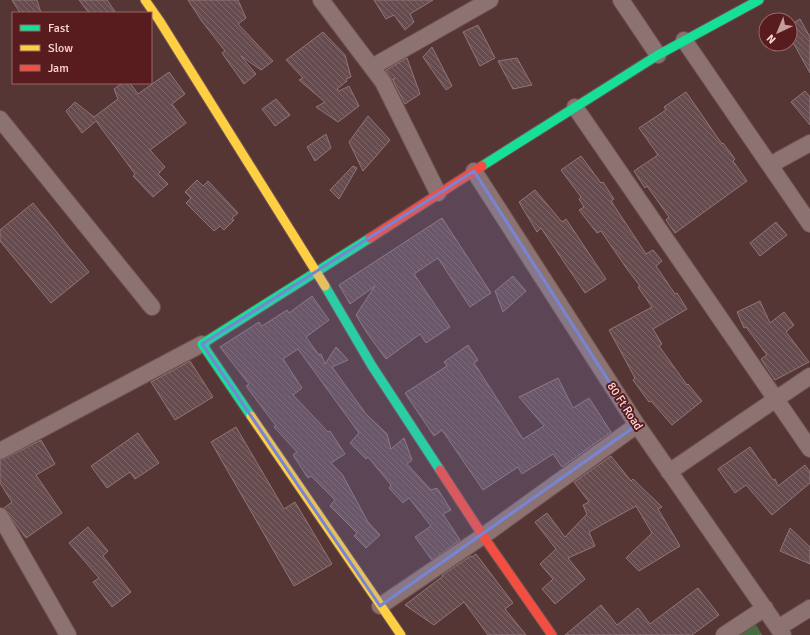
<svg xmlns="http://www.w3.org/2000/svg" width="810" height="635" viewBox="0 0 810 635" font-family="Signika,sans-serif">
<defs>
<pattern id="park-tufts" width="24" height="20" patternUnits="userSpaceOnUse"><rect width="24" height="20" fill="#486b40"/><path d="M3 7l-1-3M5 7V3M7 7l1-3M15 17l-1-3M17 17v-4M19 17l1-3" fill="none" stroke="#637f5b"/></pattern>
<pattern id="building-back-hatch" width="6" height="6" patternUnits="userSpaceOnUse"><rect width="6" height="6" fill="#674c4f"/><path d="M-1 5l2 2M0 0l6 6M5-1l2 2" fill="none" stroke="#7e6567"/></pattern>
</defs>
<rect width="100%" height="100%" fill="#563535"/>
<path fill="url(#park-tufts)" d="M 755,623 L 762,635 L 738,635 Z"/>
<path fill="url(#building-back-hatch)" stroke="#917578" d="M 12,0 L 37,0 L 41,13 L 20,13 Z
M 79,0 L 107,0 L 116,13 L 89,13 Z
M 188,0 L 238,0 L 246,18 L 238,24 L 273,61 L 261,70 L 241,56 L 256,74 L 244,84 L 222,53 L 225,51 L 201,20 Z
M 374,0 L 433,0 L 410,14 L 414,22 L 405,30 L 394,15 L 386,19 Z
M 800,19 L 810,37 L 810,73 L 790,37 L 790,25 Z
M 478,25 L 495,58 L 480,66 L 463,32 Z
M 323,32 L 345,55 L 351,77 L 346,79 L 347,81 L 337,89 L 339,91 L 349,86 L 359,106 L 338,122 L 316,107 L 325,102 L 299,80 L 303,78 L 286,60 Z
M 432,47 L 452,86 L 446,90 L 423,57 Z
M 407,58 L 420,94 L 405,104 L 393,81 L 395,78 L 392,80 L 386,70 Z
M 517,58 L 532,85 L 513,89 L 498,61 Z
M 169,72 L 185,94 L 172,104 L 186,123 L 150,150 L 165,167 L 158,174 L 168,184 L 153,197 L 133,176 L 135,174 L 96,121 L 82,133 L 66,111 L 75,102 L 94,117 L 118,99 L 114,89 L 122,83 L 130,83 L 138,94 Z
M 805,91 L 810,97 L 810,125 L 791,102 Z
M 686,92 L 722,144 L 723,143 L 735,159 L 733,161 L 747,181 L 675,233 L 666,220 L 669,217 L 647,186 L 645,188 L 634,171 L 658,155 L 639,128 L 666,110 L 664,107 Z
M 276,99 L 290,115 L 275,126 L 262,109 Z
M 368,116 L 390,140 L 363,171 L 349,142 Z
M 326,134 L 331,148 L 315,161 L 307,147 Z
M 581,156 L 601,183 L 603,182 L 614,199 L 611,201 L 646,254 L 653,250 L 662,261 L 656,266 L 675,294 L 677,293 L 687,309 L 653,329 L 662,344 L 659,346 L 687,385 L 688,384 L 702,401 L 672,425 L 651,401 L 649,402 L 633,380 L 635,378 L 609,330 L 652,307 L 638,287 L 640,286 L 627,269 L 601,231 L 597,233 L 579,210 L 584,207 L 579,199 L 581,197 L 561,170 Z
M 353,166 L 357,168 L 339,199 L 330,190 Z
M 197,180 L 203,186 L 208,181 L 238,213 L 232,218 L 234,220 L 224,230 L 220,226 L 214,231 L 186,203 L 191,198 L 185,192 Z
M 535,190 L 562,222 L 566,219 L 606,279 L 585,293 L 541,228 L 537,232 L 519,202 Z
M 33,203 L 89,272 L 51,303 L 0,241 L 0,230 Z
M 442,218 L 491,293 L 470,307 L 438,258 L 414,274 L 450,327 L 426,343 L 420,334 L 386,359 L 367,333 L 356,315 L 375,286 L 350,304 L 339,285 Z
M 776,222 L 787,235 L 760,256 L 750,243 Z
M 513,276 L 526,291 L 503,312 L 495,291 Z
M 312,296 L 329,320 L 306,337 L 319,355 L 321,354 L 325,364 L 336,347 L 348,360 L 332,367 L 366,414 L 387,434 L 391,449 L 404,438 L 412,460 L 407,464 L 431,490 L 437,488 L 451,510 L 443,514 L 460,540 L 432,560 L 415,537 L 431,526 L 409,498 L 403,503 L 389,488 L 391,485 L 368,457 L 366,459 L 350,443 L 359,433 L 298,349 L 283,359 L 302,388 L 293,395 L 328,432 L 330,431 L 345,454 L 331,463 L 342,474 L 368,522 L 380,535 L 366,548 L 354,536 L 357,533 L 330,506 L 335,500 L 311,476 L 308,478 L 293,455 L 297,452 L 274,427 L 276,426 L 246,386 L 249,384 L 220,347 L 259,322 L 262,326 L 287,310 L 289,313 Z
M 760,301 L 770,323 L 784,312 L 794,325 L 786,332 L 809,362 L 775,380 L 761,359 L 767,355 L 746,327 L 744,328 L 737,312 Z
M 468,345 L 478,360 L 474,363 L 523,439 L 544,426 L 519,397 L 558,378 L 573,408 L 589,398 L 611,432 L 562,467 L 553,454 L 522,474 L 518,467 L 483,490 L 442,430 L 434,436 L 405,393 L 447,366 L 444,362 Z
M 190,361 L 213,397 L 175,420 L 151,382 Z
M 236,427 L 284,509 L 295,502 L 332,564 L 294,586 L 211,442 Z
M 138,433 L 159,463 L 135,479 L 130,472 L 107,488 L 91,466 Z
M 41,440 L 55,464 L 36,475 L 62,513 L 26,538 L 4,508 L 12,502 L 0,483 L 0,460 L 4,459 Z
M 750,447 L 773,480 L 775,479 L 778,486 L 805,465 L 810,472 L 810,483 L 772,515 L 746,485 L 735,493 L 718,469 Z
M 611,456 L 631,481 L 633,479 L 662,507 L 658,509 L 680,546 L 639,571 L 626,558 L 652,533 L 636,506 L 589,532 L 595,546 L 568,558 L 585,579 L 555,604 L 542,589 L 553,579 L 540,564 L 556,549 L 535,522 L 547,513 L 565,537 L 587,514 L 583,505 L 589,502 L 574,482 Z
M 88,527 L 108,551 L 103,556 L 131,592 L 112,607 L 93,582 L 99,578 L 69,543 Z
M 790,528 L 810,547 L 810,564 L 780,551 Z
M 476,554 L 513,603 L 505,609 L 526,635 L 488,635 L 464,602 L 434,625 L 405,605 L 443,576 L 442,575 L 471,556 L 472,557 Z
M 698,588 L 719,615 L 692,635 L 565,635 L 601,605 L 617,625 L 638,608 L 650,624 Z"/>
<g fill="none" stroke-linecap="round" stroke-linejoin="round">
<g stroke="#705252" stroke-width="18">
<path id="street" d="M 321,0 L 383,82 L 438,193
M 621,0 L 658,55
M 684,40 L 810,224
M 372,67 L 490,0
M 575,107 L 810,449
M 0,119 L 152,307
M 770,165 L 810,143
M 474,171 L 637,425 L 783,635
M 0,451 L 202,344
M 669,472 L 810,376
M 0,516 L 68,635
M 380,606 L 483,536 L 637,425
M 778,628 L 810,608
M 724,635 L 765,608"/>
</g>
<g stroke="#705252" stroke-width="11">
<path id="fast" d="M 482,166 L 658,55 L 759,0
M 325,286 L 372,366 L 440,470
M 251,416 L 202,344 L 370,238"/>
</g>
<g stroke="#705252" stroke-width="11">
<path id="slow" d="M 145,0 L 159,20 L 325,286
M 251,416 L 401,635"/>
</g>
<g stroke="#705252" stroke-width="11">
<path id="jam" d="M 370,238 L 482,166
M 440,470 L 483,536 L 552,635"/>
</g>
<use href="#street" stroke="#8c7372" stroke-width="16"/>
<use href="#fast" stroke="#16e098" stroke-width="9"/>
<use href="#slow" stroke="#ffcf43" stroke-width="9"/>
<use href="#jam" stroke="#f24e42" stroke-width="9"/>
</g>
<path fill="#7785d7" fill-opacity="0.2" stroke="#7785d7" stroke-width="3" stroke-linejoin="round" d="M 474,171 L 637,425 L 380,606 L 202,344 Z"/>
<g text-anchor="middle" stroke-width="4" stroke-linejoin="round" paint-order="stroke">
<g font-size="12" fill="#fed7d5" stroke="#581c1e">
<text transform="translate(625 406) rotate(57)" y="4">80 Ft Road</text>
</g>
</g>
<rect x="12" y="12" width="140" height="72" fill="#581c1e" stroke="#9a6767"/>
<rect x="20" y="25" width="20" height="6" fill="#16e098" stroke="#9a6767"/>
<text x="48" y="32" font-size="12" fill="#fed7d5">Fast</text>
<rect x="20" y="45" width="20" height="6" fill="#ffcf43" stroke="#9a6767"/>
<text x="48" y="52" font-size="12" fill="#fed7d5">Slow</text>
<rect x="20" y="65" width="20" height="6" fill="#f24e42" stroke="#9a6767"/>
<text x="48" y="72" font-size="12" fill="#fed7d5">Jam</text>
<g transform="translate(778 32) rotate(224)"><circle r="19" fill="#581c1e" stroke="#9a6767"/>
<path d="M0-3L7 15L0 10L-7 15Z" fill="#c39e9d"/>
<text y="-6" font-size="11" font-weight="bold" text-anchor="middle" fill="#fed7d5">N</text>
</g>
</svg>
